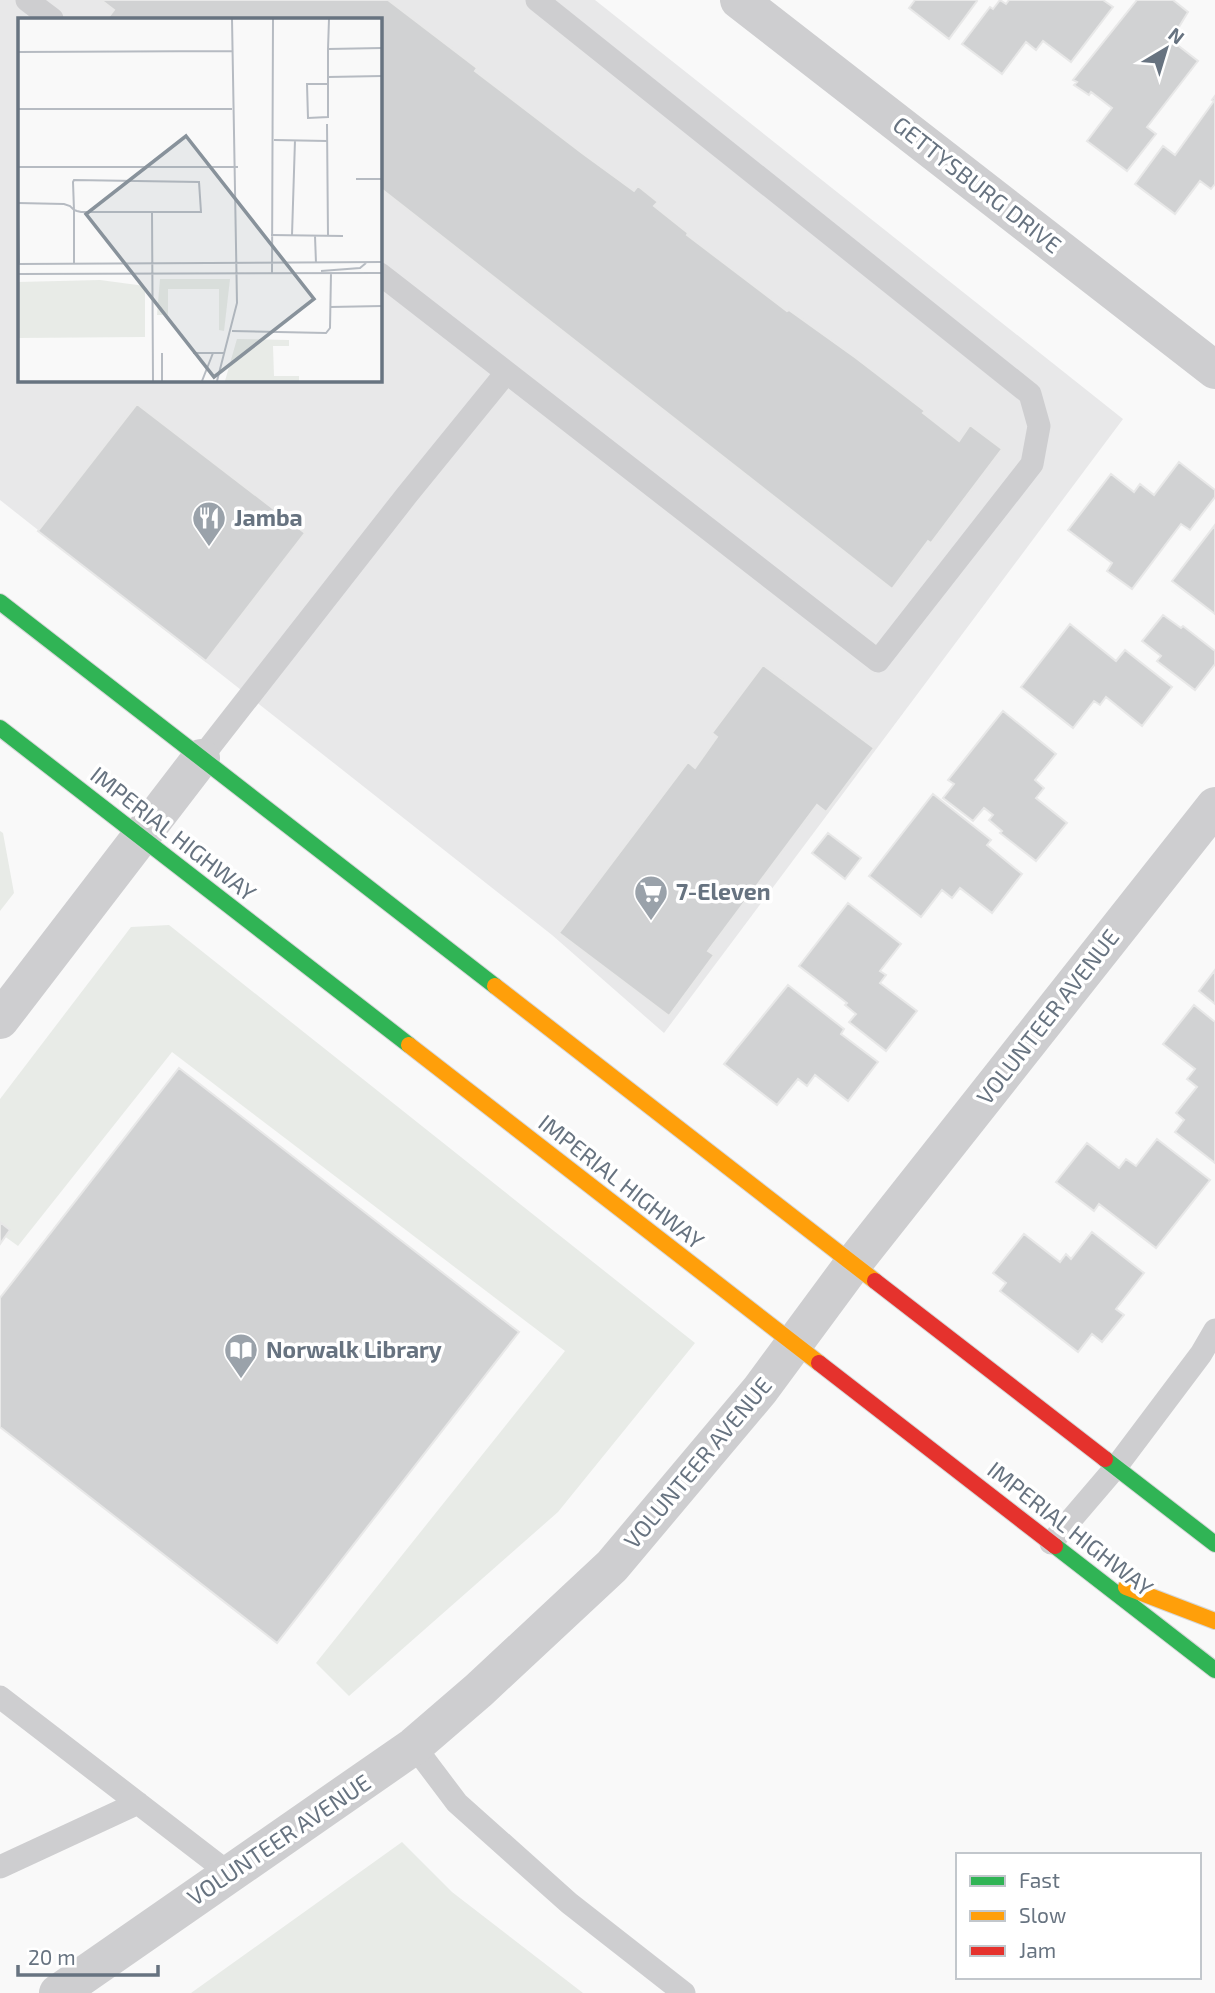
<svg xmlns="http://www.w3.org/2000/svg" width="1215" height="1993" viewBox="0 0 1215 1993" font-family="'Exo 2',sans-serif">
<rect width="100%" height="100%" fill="#f9f9f9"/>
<path fill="#e8e8e9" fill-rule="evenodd" d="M 0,0 L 595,0 L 1123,419 L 664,1033 L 552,935 L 0,500 ZM 19,19 L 380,19 L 380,380 L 19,380 Z"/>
<path fill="#e8ebe7" d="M 0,831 L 3,833 L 14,893 L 0,911 Z
M 169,925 L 695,1343 L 558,1512 L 349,1696 L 316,1663 L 565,1351 L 172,1052 L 18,1246 L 0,1233 L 0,1099 L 131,927 Z
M 402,1842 L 452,1892 L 583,1993 L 191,1993 Z"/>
<path fill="#d1d2d3" stroke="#e8e8e8" stroke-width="2" d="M 101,0 L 388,0 L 477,68 L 475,71 L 582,153 L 634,191 L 638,186 L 658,202 L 654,206 L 688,233 L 687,235 L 787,311 L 789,310 L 856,358 L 925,411 L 923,413 L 959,441 L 970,425 L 1002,449 L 931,543 L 928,541 L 892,589 L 380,188 L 380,19 L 107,19 L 114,10 Z
M 915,0 L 976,0 L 977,1 L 949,39 L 909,8 Z
M 1000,0 L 1006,4 L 1009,0 L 1103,0 L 1113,7 L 1071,62 L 1043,41 L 1036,50 L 1026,42 L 1002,74 L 962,44 L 990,7 L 993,9 Z
M 1137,0 L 1173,0 L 1188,12 L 1171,40 L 1198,61 L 1147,127 L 1156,134 L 1127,171 L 1087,141 L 1112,108 L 1091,92 L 1089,95 L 1074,85 L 1077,82 L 1073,80 Z
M 1215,96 L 1215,184 L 1211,189 L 1200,181 L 1175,214 L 1135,184 L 1163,146 L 1175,155 L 1214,101 L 1212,100 Z
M 137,404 L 305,533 L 206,661 L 38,531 Z
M 1179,462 L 1215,490 L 1215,497 L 1190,530 L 1181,524 L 1132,589 L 1107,571 L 1112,563 L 1068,530 L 1111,474 L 1134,492 L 1140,484 L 1154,495 Z
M 1215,525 L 1215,614 L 1172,581 Z
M 1163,615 L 1181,628 L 1183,626 L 1215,651 L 1215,664 L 1195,690 L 1157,661 L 1161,656 L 1142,641 Z
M 1070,624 L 1116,661 L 1125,650 L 1172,687 L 1142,726 L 1106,697 L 1100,705 L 1094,701 L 1073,728 L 1021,687 Z
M 763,665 L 874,748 L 826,812 L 817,805 L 708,951 L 714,955 L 669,1016 L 559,933 L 688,762 L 695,768 L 717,737 L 712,733 Z
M 1003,711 L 1056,754 L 1035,780 L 1044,788 L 1036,798 L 1067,823 L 1036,861 L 1000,833 L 1002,831 L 989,820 L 993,815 L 984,808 L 973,821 L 943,798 L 954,784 L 948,780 Z
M 933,794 L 991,840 L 987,845 L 1022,874 L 992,913 L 960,888 L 952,898 L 942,890 L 921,917 L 869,876 Z
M 828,833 L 861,858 L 845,879 L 812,853 Z
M 848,903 L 901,944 L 880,971 L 886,975 L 880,983 L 917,1011 L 886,1051 L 849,1022 L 856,1014 L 845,1005 L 847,1003 L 799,966 Z
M 1215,970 L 1215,1004 L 1199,991 Z
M 788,985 L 844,1029 L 841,1034 L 878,1062 L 848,1101 L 815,1075 L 807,1086 L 798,1079 L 777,1105 L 724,1064 Z
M 1194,1005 L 1215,1022 L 1215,1163 L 1175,1132 L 1184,1120 L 1176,1113 L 1197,1087 L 1187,1079 L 1195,1069 L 1163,1044 Z
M 179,1068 L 519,1332 L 277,1643 L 0,1427 L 0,1298 Z
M 1157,1139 L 1210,1180 L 1156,1248 L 1099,1204 L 1094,1211 L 1056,1182 L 1087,1143 L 1119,1168 L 1126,1159 L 1136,1166 Z
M 0,1222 L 10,1230 L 0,1244 Z
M 1092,1232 L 1144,1273 L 1116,1309 L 1124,1315 L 1102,1342 L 1092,1334 L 1078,1352 L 1000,1291 L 1006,1283 L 993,1273 L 1024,1234 L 1060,1262 L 1066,1254 L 1071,1259 Z"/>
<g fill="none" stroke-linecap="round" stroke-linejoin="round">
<g stroke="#d6d7d8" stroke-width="18">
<path id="fast" d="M 0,602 L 495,986
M 0,728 L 409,1045
M 1105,1459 L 1215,1544
M 1055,1546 L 1215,1670"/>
</g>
<g stroke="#d6d7d8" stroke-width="18">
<path id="slow" d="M 495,986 L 875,1281
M 409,1045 L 819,1363
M 1126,1587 L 1215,1621"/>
</g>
<g stroke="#d6d7d8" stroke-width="18">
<path id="jam" d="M 875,1281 L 1105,1459
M 819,1363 L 1055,1546"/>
</g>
<path stroke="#ceced0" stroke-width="23" d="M 27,0 L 52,19
M 380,274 L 878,661 L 1032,464 L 1039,426 L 1030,394 L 537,0
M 201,758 L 406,496 L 506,373
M 1051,1543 L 1116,1467 L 1201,1354 L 1215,1330
M 0,1697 L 230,1874
M 414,1746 L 457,1803 L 569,1903 L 684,1993
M 0,1867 L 138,1803"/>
<path stroke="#ceced0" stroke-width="38" d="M 739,0 L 1215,370
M 0,1020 L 201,758
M 58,1993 L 414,1746 L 479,1690 L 612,1566 L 760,1390 L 853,1264 L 1215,806"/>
<use href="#fast" stroke="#30b455" stroke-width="16"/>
<use href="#slow" stroke="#ff9f0a" stroke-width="16"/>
<use href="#jam" stroke="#e5322d" stroke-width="16"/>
</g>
<defs>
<g id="restaurant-pin" transform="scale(1.75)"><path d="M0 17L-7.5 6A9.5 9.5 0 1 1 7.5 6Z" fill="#9aa2aa" stroke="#fff"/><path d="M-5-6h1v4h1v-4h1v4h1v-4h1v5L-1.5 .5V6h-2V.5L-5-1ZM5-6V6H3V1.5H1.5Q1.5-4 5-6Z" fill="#fff"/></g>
<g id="supermarket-pin" transform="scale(1.75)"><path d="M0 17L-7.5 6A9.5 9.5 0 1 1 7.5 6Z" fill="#9aa2aa" stroke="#fff"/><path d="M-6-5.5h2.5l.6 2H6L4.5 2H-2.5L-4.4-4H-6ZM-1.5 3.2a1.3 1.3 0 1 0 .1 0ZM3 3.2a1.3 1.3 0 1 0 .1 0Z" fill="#fff"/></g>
<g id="library-pin" transform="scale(1.75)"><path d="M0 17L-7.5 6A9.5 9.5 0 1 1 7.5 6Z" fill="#9aa2aa" stroke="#fff"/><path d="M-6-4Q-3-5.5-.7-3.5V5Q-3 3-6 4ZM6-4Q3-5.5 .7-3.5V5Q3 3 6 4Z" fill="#fff"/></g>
</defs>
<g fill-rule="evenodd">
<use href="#restaurant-pin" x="209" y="518"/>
<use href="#supermarket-pin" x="651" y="892"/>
<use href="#library-pin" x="241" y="1350"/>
</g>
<g text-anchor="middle" stroke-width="7" stroke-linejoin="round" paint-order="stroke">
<g font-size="23" fill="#677380" stroke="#fff">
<text transform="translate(977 185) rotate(38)" y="8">GETTYSBURG DRIVE</text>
<text transform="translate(173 834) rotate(38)" y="8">IMPERIAL HIGHWAY</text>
<text transform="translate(1048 1017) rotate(-52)" y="8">VOLUNTEER AVENUE</text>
<text transform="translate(621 1182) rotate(38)" y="8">IMPERIAL HIGHWAY</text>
<text transform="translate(698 1463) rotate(-50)" y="8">VOLUNTEER AVENUE</text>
<text transform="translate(1070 1529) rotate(38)" y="8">IMPERIAL HIGHWAY</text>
<text transform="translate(279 1840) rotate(-34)" y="8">VOLUNTEER AVENUE</text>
</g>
<g font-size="23" font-weight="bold" fill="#677380" stroke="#fff" text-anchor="start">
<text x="234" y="526">Jamba</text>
<text x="676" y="900">7-Eleven</text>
<text x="266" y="1358">Norwalk Library</text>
</g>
</g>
<g transform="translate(18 18)">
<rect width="364" height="364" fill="#f9f9f9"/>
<path d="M 142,261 L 212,261 L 206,313 L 201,312 L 201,271 L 150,271 L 150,297 L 139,297 ZM 82,262 L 127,268 L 127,319 L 0,320 L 0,264 ZM 219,321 L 271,322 L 271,328 L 255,328 L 256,358 L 281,358 L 281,363 L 207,363 Z" fill="#e8ebe7"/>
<path fill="none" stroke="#b6bbc2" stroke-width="2" d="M 310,31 L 364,30M 0,34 L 214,33M 310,59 L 364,58M 310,66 L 289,66 L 290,100 L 310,99 L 310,31 L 311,1M 0,91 L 214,91M 309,106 L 310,218M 256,122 L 309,123M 0,149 L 220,149M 338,161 L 364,161M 0,185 L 46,186 L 52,188 L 56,192 L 59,193 L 63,194 L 183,194 L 181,164 L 56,162 L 55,164 L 56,192 L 56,245M 134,194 L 135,363M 0,203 L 1,246M 253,217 L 325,218M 274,217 L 277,122M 297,218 L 298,245M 0,246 L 364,244M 303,253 L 342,250 L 348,245M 254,255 L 255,1M 0,256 L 364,255M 312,289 L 364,288M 214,313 L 308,315 L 312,310 L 313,255M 175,335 L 207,335M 144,363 L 144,335M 184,363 L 195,335M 199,363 L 219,285 L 214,1"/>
<path fill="#88929b" fill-opacity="0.15" stroke="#88929b" stroke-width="3.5" d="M 168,118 L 296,281 L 196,359 L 68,196 Z"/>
<rect width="364" height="364" fill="none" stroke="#677380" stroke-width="3.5"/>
</g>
<rect x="956" y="1853" width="245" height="126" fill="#ffffff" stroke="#c2c7cc" stroke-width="2"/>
<rect x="970" y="1876" width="35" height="10" fill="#30b455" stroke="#c2c7cc" stroke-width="2"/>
<text x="1019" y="1888" font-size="21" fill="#677380">Fast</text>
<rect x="970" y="1911" width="35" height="10" fill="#ff9f0a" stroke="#c2c7cc" stroke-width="2"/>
<text x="1019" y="1923" font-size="21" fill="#677380">Slow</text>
<rect x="970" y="1946" width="35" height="10" fill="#e5322d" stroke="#c2c7cc" stroke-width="2"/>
<text x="1019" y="1958" font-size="21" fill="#677380">Jam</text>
<g transform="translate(1166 49) rotate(38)" stroke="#ffffff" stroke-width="5" paint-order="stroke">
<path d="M0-5L12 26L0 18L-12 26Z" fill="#677380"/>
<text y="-10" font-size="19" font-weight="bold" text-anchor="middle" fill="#677380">N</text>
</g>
<path d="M18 1965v10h140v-10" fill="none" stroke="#677380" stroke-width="3.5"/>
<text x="28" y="1965" font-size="21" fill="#677380" stroke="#ffffff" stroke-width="5" paint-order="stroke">20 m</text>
</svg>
